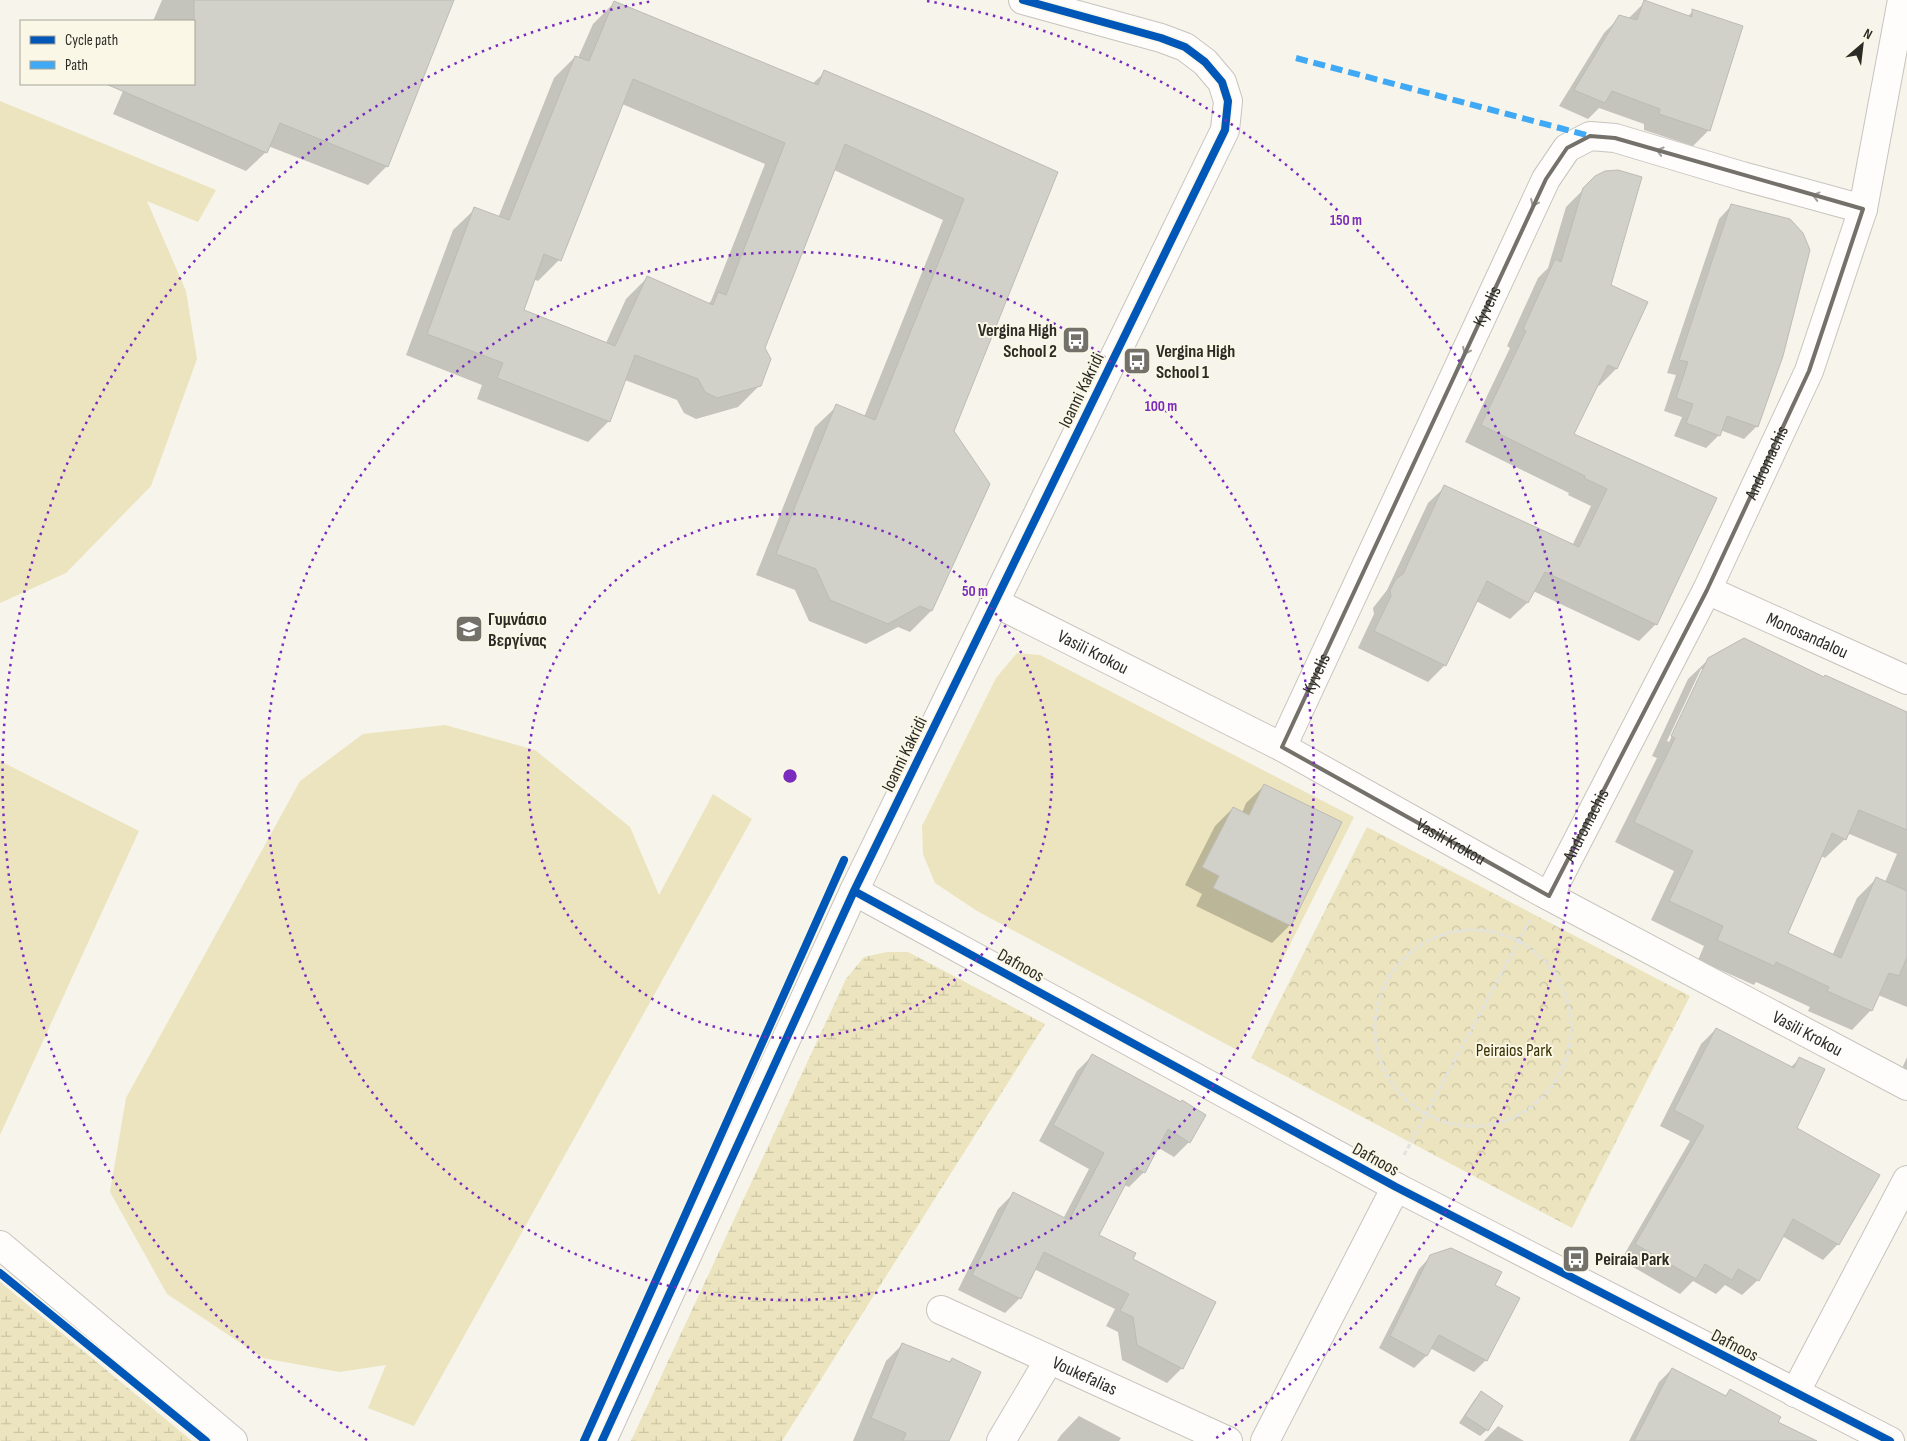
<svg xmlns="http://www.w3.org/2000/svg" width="1907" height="1441" viewBox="0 0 1907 1441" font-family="'Sofia Sans Condensed',sans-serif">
<defs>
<pattern id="wetland-marsh" width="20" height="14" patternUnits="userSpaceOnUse" patternTransform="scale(1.25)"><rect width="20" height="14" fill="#ece4be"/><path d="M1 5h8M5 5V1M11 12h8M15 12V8" fill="none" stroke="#cbc4a3"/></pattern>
<pattern id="park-crowns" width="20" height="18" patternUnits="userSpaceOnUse" patternTransform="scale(1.25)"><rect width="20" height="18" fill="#ece4be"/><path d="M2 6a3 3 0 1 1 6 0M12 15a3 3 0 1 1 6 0" fill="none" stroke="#cbc4a3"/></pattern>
</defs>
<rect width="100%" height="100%" fill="#f6f4eb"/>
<path fill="#ece4be" d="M 0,101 L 216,190 L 198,222 L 147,201 L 186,291 L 197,359 L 151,486 L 66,573 L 0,603 Z
M 1017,653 L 1040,655 L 1354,817 L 1237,1050 L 977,911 L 935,883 L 923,854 L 922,826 L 996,678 Z
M 445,725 L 535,750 L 630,827 L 659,895 L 713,794 L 752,819 L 414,1426 L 368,1408 L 386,1365 L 339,1372 L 263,1358 L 167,1294 L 110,1192 L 126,1098 L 300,781 L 363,734 Z
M 0,761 L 139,831 L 0,1135 Z"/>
<path fill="url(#wetland-marsh)" d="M 887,952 L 908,952 L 1045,1024 L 782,1441 L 631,1441 L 846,979 L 864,957 Z
M 0,1282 L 192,1441 L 0,1441 Z"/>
<path fill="url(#park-crowns)" d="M 1367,827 L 1690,996 L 1572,1228 L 1251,1058 Z"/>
<path fill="#0003" fill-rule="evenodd" d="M 162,0 L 453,0 L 387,166 L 368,185 L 268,146 L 266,152 L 246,171 L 113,114 L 126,84 L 194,84 L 194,21 L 153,21 Z
M 1645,2 L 1687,17 L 1693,11 L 1709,130 L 1693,146 L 1644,130 L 1644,124 L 1599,108 L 1588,119 L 1559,106 L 1604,33 L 1620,17 L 1628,19 Z
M 614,3 L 812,84 L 825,72 L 1057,172 L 953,431 L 988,484 L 931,611 L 910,632 L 898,627 L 866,644 L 809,621 L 795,590 L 756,575 L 815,427 L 837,406 L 864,417 L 943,220 L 834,170 L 764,348 L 760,385 L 738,407 L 696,419 L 684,413 L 677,400 L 625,380 L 609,421 L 588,442 L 477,399 L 482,385 L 406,355 L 453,230 L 475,209 L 498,218 L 554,78 L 575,57 L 578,58 L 593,24 ZM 622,104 L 765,164 L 711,301 L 708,304 L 647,278 L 626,299 L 606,343 L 522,311 L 533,279 L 538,281 L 559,260 Z
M 1596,177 L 1609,286 L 1646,303 L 1616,369 L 1599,386 L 1597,384 L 1573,434 L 1716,499 L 1656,624 L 1639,641 L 1533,591 L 1527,603 L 1510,619 L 1476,601 L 1445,665 L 1428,682 L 1358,648 L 1374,614 L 1373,608 L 1387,590 L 1428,503 L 1445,487 L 1572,546 L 1591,506 L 1568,495 L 1569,493 L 1465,442 L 1510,348 L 1507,346 L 1538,278 L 1548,268 L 1566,207 Z
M 1731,206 L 1757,426 L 1744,439 L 1720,430 L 1719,435 L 1706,448 L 1674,436 L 1682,417 L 1664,411 L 1676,375 L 1667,373 L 1719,219 Z
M 1709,659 L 1824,678 L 1907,713 L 1907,1007 L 1878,995 L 1871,1010 L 1852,1030 L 1808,1011 L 1810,1007 L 1756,982 L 1754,985 L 1698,960 L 1704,946 L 1651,920 L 1674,871 L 1615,842 L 1657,758 L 1652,756 L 1688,679 ZM 1701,669 L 1704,669 L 1669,742 L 1667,741 ZM 1847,833 L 1897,854 L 1885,882 L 1877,878 L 1857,898 L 1832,956 L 1787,934 L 1821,856 L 1825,858 L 1845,839 Z
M 1264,786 L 1290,925 L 1272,943 L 1196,906 L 1202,894 L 1185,885 L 1215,826 L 1233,808 L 1242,813 L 1246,803 Z
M 1716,1029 L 1790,1068 L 1800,1058 L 1795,1129 L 1838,1244 L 1823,1260 L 1782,1236 L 1758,1280 L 1742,1295 L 1725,1285 L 1716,1294 L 1693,1281 L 1680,1294 L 1621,1260 L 1690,1141 L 1660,1126 L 1701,1044 Z
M 1092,1056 L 1189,1142 L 1174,1157 L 1157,1147 L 1144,1172 L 1129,1187 L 1124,1185 L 1098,1236 L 1131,1260 L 1182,1368 L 1167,1383 L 1122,1360 L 1118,1332 L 1106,1326 L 1115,1309 L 1034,1269 L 1020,1298 L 1005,1313 L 958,1290 L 998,1209 L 1013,1194 L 1063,1219 L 1089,1169 L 1039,1141 L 1077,1071 Z
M 1907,1057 L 1907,1076 L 1900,1073 Z
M 1431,1256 L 1493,1285 L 1486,1360 L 1474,1372 L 1430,1348 L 1426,1356 L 1414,1368 L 1379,1348 L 1419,1269 Z
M 903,1344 L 948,1363 L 952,1359 L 948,1441 L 853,1441 L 886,1361 Z
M 1672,1369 L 1725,1396 L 1730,1391 L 1777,1422 L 1815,1441 L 1629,1441 L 1659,1382 Z
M 1481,1393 L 1487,1430 L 1480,1436 L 1459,1423 L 1475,1399 Z
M 1079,1416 L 1121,1438 L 1119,1441 L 1057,1441 L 1061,1435 Z
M 1498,1426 L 1524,1441 L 1484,1441 Z"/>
<path fill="#d1d0c9" stroke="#bcbbb5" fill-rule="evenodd" d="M 194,0 L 454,0 L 388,167 L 280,123 L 267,153 L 106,84 L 194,84 Z
M 1644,0 L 1692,17 L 1692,9 L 1743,26 L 1710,131 L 1659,114 L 1660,109 L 1612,91 L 1605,103 L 1574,90 L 1619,15 L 1637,20 Z
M 614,1 L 818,85 L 824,70 L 926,113 L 1058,172 L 954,431 L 990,484 L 932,611 L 920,606 L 888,624 L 830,600 L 816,569 L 776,554 L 836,404 L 875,420 L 964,199 L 845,144 L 765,348 L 771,359 L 761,386 L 717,398 L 705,392 L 698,379 L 635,355 L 610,422 L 497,378 L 503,363 L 427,334 L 474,207 L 509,220 L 575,56 L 589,61 ZM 633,79 L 785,143 L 726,295 L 718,292 L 713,305 L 647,276 L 615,346 L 524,310 L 544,254 L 561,261 Z
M 1618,170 L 1642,177 L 1611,285 L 1648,302 L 1617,369 L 1608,365 L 1574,434 L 1717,498 L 1657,625 L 1545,572 L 1528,603 L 1487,581 L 1446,666 L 1374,631 L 1391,596 L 1390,590 L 1396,579 L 1403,574 L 1444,485 L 1579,547 L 1607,489 L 1584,478 L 1585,476 L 1481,425 L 1526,331 L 1523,329 L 1555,259 L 1561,262 L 1583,188 L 1595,176 L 1605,171 Z
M 1731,204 L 1790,219 L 1803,233 L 1810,250 L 1783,356 L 1758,427 L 1727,416 L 1720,436 L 1686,423 L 1693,404 L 1676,398 L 1688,362 L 1679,360 Z
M 1744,638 L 1824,677 L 1825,675 L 1907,712 L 1907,830 L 1859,810 L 1846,840 L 1832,833 L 1788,933 L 1841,958 L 1876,877 L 1907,891 L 1907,957 L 1899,976 L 1889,973 L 1872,1011 L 1827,991 L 1829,987 L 1776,962 L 1774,966 L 1717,940 L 1723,926 L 1669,901 L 1693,851 L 1634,822 L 1675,738 L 1671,736 L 1708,658 Z
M 1264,784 L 1342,822 L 1291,926 L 1213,888 L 1219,876 L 1202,867 L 1233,807 L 1249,815 Z
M 1716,1028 L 1794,1068 L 1799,1057 L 1825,1069 L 1797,1128 L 1880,1175 L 1839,1245 L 1793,1219 L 1759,1281 L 1738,1269 L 1732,1280 L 1705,1264 L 1696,1279 L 1635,1244 L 1704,1126 L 1674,1110 Z
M 1092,1054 L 1181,1102 L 1182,1100 L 1206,1115 L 1190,1143 L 1168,1129 L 1145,1173 L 1134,1168 L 1099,1235 L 1136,1253 L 1133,1259 L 1216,1302 L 1183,1369 L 1137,1345 L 1133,1317 L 1120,1311 L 1129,1294 L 1044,1252 L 1021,1299 L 972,1275 L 1013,1192 L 1069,1220 L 1104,1153 L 1053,1125 Z
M 1451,1248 L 1502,1272 L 1495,1285 L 1520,1298 L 1487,1361 L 1439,1335 L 1427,1356 L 1390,1336 L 1430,1255 Z
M 902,1343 L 950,1362 L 952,1358 L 981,1372 L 949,1441 L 903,1441 L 906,1433 L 871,1418 Z
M 1672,1368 L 1726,1396 L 1730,1389 L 1781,1417 L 1778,1422 L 1817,1441 L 1634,1441 Z
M 1481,1391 L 1503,1406 L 1488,1431 L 1465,1416 Z"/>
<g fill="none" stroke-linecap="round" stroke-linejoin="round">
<g stroke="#c6c4bd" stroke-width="30">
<g id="minor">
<path id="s1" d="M 1707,590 L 1907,680"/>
<path id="s2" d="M 994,602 L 1282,747 L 1543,893 L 1907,1086"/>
<path id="s3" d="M 1282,747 L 1546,179 L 1567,148 L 1590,136 L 1615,138 L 1742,176 L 1863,209"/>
<path d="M 854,891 L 1396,1187 L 1890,1441"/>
<path id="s4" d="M 1549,896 L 1707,590 L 1809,371 L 1863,209 L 1902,0"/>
<path d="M 0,1245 L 233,1441"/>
<path id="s5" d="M 941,1310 L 1228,1441"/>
<path d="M 1795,1393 L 1907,1180"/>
<path d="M 602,1441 L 854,891 L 1225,130 L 1228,101 L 1222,82 L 1205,62 L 1185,47 L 1161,38 L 1023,0"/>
<path d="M 1001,1441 L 1049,1360"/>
<path d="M 1265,1441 L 1396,1187"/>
</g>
</g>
<path stroke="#e2e2df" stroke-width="3" stroke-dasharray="5 2.5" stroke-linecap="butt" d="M1375 1028a98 98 0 1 1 196 0a98 98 0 1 1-196 0Z
M 1404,1155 L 1530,920"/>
<use href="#minor" stroke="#fefdfc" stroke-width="28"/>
<path stroke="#3fa9f5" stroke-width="6" stroke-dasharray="12 6" stroke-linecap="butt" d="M 1296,58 L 1590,136"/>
<g stroke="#faf7e7" stroke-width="11">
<path id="cycleway" d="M 854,891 L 1396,1187 L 1890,1441
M 0,1273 L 206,1441
M 584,1441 L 844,860
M 602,1441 L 854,891 L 1225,130 L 1228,101 L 1222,82 L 1205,62 L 1185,47 L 1161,38 L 1023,0"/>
</g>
<use href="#cycleway" stroke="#0057b8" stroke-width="8"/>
</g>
<defs><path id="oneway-chevron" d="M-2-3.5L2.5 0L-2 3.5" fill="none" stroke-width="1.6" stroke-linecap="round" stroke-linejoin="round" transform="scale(1.25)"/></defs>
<g stroke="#a09e9b">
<use href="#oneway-chevron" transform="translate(1660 151) rotate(-163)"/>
<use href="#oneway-chevron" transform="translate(1816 196) rotate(-165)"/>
<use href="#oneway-chevron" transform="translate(1534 203) rotate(115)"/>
<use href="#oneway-chevron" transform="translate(1466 351) rotate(115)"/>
</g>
<path fill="none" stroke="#73716a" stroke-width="4" stroke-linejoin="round" d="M 1590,136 L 1615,138 L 1863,209 L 1809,371 L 1707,590 L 1549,896 L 1282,747 L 1546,179 L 1567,148 Z"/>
<g fill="none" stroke="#7b2cbf" stroke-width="2.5" stroke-dasharray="2.5 5">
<circle cx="790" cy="776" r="262"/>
<circle cx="790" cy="776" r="524"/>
<path d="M367 1440A787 787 0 0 1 653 1M927 1A787 787 0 0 1 1213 1440"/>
</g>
<defs>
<g id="bus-square" transform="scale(1.4375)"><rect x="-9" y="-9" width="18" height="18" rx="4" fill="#73716a" stroke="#faf7e7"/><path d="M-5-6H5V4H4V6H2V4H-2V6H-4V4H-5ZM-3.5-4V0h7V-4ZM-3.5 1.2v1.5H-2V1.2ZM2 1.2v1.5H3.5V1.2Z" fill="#fff"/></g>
<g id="school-square" transform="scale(1.4375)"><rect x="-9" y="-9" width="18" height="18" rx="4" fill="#73716a" stroke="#faf7e7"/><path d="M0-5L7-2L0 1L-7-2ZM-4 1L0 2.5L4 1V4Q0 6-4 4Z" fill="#fff"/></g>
</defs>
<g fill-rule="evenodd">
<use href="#bus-square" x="1076" y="340"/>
<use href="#bus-square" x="1137" y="361"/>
<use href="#school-square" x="469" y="629"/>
<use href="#bus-square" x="1576" y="1259"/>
</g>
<g text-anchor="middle" stroke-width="4" stroke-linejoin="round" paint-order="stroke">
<g font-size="18" fill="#2c2b25" stroke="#faf7e7">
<text dy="6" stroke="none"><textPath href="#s3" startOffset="486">Kyvelis</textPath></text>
<text transform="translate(1081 390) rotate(-64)" y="6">Ioanni Kakridi</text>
<text dy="6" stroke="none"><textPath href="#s4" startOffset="485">Andromachis</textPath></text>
<text dy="6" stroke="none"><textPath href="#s1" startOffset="110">Monosandalou</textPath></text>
<text dy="6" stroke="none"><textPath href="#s2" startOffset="111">Vasili Krokou</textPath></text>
<text dy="6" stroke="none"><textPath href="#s3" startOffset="81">Kyvelis</textPath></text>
<text transform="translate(904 754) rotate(-64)" y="6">Ioanni Kakridi</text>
<text dy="6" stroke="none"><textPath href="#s4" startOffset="80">Andromachis</textPath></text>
<text dy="6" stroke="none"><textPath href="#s2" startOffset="516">Vasili Krokou</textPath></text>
<text transform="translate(1021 965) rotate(29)" y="6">Dafnoos</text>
<text dy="6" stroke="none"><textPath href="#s2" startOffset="921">Vasili Krokou</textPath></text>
<text transform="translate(1376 1159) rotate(29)" y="6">Dafnoos</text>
<text transform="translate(1735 1345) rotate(27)" y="6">Dafnoos</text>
<text dy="6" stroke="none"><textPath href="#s5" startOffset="158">Voukefalias</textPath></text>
</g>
<g font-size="18" font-weight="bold" fill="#2c2b25" stroke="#faf7e7" text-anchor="start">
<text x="1057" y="336" text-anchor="end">Vergina High<tspan x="1057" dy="21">School 2</tspan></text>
<text x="1156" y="357">Vergina High<tspan x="1156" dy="21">School 1</tspan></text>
<text x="488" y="625">Γυμνάσιο<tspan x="488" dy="21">Βεργίνας</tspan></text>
<text x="1595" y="1265">Peiraia Park</text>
</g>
<g font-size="18" fill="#3b3102" stroke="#faf7e7">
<text x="1514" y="1056">Peiraios Park</text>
</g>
</g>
<circle cx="790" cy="776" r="8" fill="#7b2cbf" stroke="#faf7e7" stroke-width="2.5"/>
<g font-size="15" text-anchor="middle" font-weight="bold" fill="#7b2cbf" stroke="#faf7e7" stroke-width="4" stroke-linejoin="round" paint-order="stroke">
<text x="1346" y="225">150 m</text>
<text x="1161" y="411">100 m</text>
<text x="975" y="596">50 m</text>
</g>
<rect x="20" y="20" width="175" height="65" fill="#faf7e7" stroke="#a8a599"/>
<rect x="30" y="36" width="25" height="8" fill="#0057b8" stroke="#a8a599"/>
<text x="65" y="45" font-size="15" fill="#2c2b25">Cycle path</text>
<rect x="30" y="61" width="25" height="8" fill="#3fa9f5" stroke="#a8a599"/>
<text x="65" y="70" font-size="15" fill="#2c2b25">Path</text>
<g transform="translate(1862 45) rotate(28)" stroke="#faf7e7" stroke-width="4" paint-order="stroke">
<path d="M0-4L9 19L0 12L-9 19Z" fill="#2c2b25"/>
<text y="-8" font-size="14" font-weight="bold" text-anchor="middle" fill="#2c2b25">N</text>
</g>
</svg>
